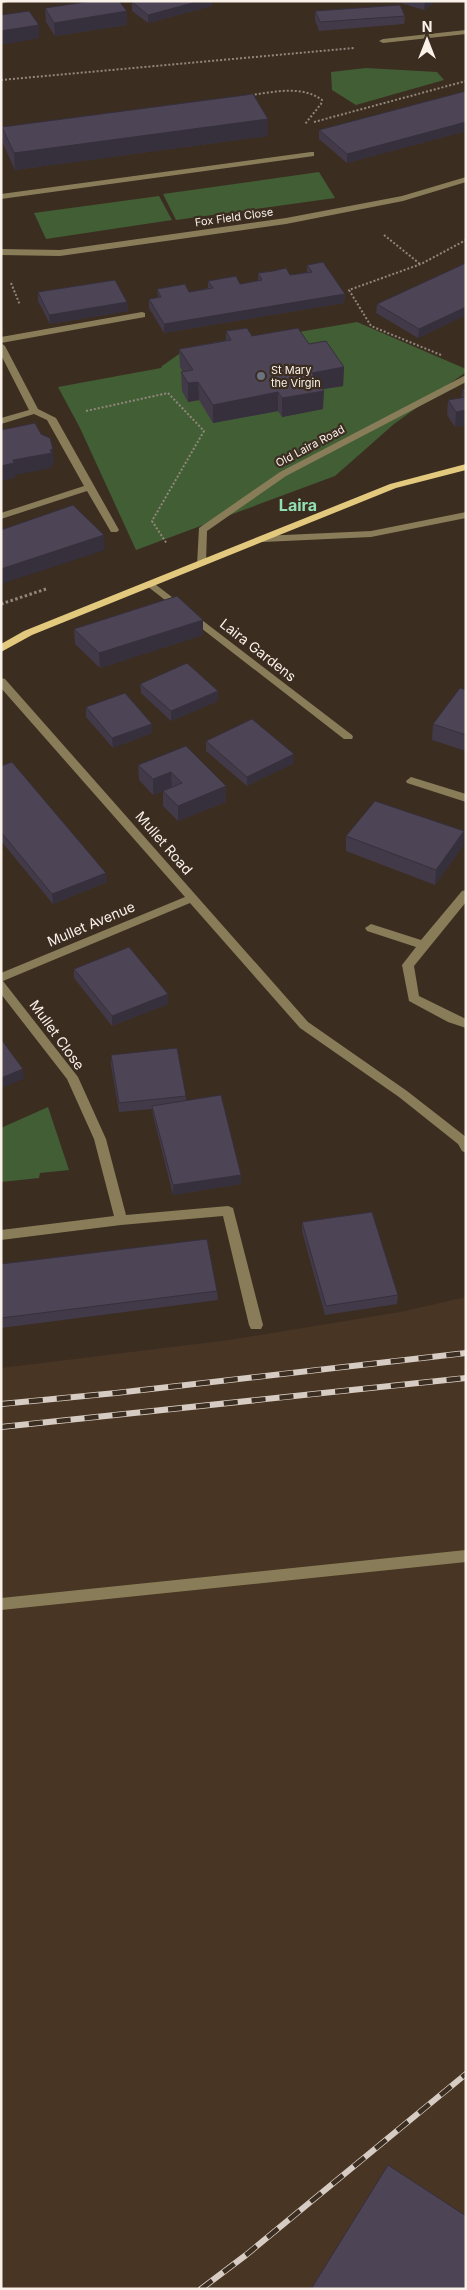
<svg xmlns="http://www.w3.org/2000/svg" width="467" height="2290" viewBox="0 0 467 2290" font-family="Inter,sans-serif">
<rect width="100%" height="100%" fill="#3c2d21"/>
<path fill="#483523" d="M 466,1297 L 466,2289 L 1,2289 L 1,1368 L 229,1340 L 400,1312 Z"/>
<path fill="#425e35" d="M 366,68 L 437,72 L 444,80 L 356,105 L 332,90 L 331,72 Z
M 319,172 L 335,198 L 176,220 L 163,194 Z
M 159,196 L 172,220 L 46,239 L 34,213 Z
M 357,322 L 466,369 L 466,372 L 394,424 L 335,476 L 136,550 L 80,428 L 58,387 L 161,368 L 162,366 L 182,352 Z
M 48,1107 L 69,1170 L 40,1173 L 39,1178 L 1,1182 L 1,1128 Z"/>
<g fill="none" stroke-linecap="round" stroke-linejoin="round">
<path stroke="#93877d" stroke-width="2" stroke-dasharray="2 2" stroke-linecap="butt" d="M 1,80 L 354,48
M 251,95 C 274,92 302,85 322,100 L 321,104 L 305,124
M 314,122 L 466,81
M 384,235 L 420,264
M 11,283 L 20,305
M 441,355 L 371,326 L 349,290 L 421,264 L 466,240
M 86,411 L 168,393 L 204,431 L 152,521 L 167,544"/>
<path stroke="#93877d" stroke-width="3" stroke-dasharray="2.5 2.5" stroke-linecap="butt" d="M 1,604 L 46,589"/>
<path fill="#897d59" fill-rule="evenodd" d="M 1,1 L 10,1 L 1,4 Z
M 466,30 L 466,34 L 383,43 L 379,41 L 383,39 Z
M 311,152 L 314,152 L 314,156 L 1,199 L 1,194 Z
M 466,177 L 466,182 L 403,201 L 286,224 L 60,256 L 1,255 L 1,249 L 60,250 L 286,218 L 402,196 Z
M 142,312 L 145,313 L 145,317 L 1,343 L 1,337 Z
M 1,343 L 5,346 L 38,409 L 56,418 L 119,530 L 117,532 L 111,532 L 87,491 L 1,519 L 1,513 L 84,486 L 47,420 L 34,414 L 1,424 L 1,418 L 29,410 L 1,355 Z
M 466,375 L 466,382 L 286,476 L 207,531 L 206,563 L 205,565 L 197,565 L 199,528 L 280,472 Z
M 466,512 L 466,518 L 371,537 L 263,542 L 258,539 L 263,536 L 371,531 Z
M 151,581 L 352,735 L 353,737 L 352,739 L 344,739 L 147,586 L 147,582 Z
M 1,678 L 5,679 L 308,1022 L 407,1091 L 466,1137 L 466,1153 L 462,1151 L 458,1144 L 399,1097 L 300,1028 L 190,903 L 3,981 L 78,1077 L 106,1139 L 126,1215 L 228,1206 L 233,1208 L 263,1325 L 261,1329 L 251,1329 L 249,1325 L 223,1216 L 121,1225 L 1,1240 L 1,1230 L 114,1216 L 94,1139 L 67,1079 L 1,994 L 1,973 L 185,897 L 1,688 Z
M 411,777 L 466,794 L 466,802 L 407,783 L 406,781 Z
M 466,890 L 466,902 L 414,966 L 419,996 L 466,1019 L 466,1028 L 448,1022 L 409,1001 L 402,965 L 416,947 L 367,931 L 365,928 L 371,924 L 421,940 L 462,891 Z
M 466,1550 L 466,1562 L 1,1610 L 1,1598 Z"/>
<path fill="#e2c97d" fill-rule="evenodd" d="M 466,464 L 466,470 L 396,488 L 32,635 L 1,652 L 1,644 L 24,631 L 390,484 Z"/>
<g stroke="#d6ccc3" stroke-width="6">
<path id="rail" d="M 1,1404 L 116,1393 L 466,1353
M 1,1427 L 466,1378
M 201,2289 L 246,2255 L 466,2074"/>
</g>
<use href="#rail" stroke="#3c2d21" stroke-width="4.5" stroke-dasharray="14" stroke-linecap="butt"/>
</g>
<path fill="#423a49" d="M 135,1 L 212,1 L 212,6 L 148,23 L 132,11 L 132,2 Z
M 394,1 L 436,1 L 424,10 Z
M 45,8 L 127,11 L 127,25 L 55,36 L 46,22 Z
M 315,11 L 405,16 L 404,24 L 319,31 L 315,20 Z
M 466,91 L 466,131 L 347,163 L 319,139 L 319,130 Z
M 268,119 L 268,136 L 15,170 L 3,144 L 2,127 Z
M 466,263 L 466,315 L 418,338 L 376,313 L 377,304 Z
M 307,265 L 345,294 L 344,303 L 164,333 L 149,308 L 149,299 L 158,297 L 157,289 L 189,292 L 208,288 L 208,281 L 240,284 L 258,281 L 258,273 L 290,275 L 307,272 Z
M 38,292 L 127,302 L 128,311 L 50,324 L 38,301 Z
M 226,331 L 252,336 L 309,344 L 344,367 L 343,386 L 323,389 L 323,409 L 282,417 L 278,411 L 213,423 L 199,400 L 188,402 L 182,391 L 181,372 L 183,372 L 180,367 L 179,349 L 226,340 Z
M 466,389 L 466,425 L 455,427 L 447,415 L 448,400 L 462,398 L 462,390 Z
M 203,620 L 203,635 L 100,668 L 75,644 L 74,629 Z
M 140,684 L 218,691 L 218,701 L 171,721 L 141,693 Z
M 466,690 L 466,751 L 432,740 L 433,724 Z
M 86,707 L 152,733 L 113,748 L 86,717 Z
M 206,741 L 294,763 L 247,786 L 206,751 Z
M 186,746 L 226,786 L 226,802 L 178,821 L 163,806 L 163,791 L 153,795 L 139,780 L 138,765 Z
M 1,766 L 107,882 L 53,904 L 1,841 Z
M 346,836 L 463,846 L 435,885 L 346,851 Z
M 74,969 L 168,994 L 168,1004 L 112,1026 L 74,978 Z
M 111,1055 L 186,1096 L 186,1101 L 241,1184 L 173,1195 L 153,1115 L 152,1109 L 119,1112 L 111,1065 Z
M 302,1222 L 398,1295 L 397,1304 L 325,1315 L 302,1231 Z
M 1,1264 L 217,1291 L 218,1300 L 1,1328 Z"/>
<path fill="#36303c" d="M 200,1 L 212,1 L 212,6 L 148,23 L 148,15 Z
M 425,1 L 436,1 L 424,10 Z
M 127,11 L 127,25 L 55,36 L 54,23 Z
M 39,25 L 39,38 L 1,45 L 1,31 Z
M 268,119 L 268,136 L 15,170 L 14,153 Z
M 466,122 L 466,131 L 347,163 L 347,154 Z
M 345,294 L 344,303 L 164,333 L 164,324 Z
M 127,302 L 128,311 L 50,324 L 49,315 Z
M 466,307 L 466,315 L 418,338 L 419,329 Z
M 344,367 L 343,386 L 311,391 L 312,373 Z
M 198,382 L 199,400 L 188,402 L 188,383 Z
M 324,391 L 323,409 L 282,417 L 282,398 Z
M 278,392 L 278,411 L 213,423 L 213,405 Z
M 466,410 L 466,425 L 455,427 L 456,412 Z
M 53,449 L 54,464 L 52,464 L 52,468 L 15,475 L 15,478 L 1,481 L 1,466 L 13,460 Z
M 104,535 L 105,550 L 1,584 L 1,569 Z
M 203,620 L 203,635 L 100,668 L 99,653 Z
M 218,691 L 218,701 L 171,721 L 171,711 Z
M 152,724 L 152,733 L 113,748 L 112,738 Z
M 294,754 L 294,763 L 247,786 L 247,777 Z
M 171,772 L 172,787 L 153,795 L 153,779 Z
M 226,786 L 226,802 L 178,821 L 178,806 Z
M 464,831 L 463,846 L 435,885 L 436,870 Z
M 106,873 L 107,882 L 53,904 L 52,894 Z
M 168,994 L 168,1004 L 112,1026 L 112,1016 Z
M 23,1069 L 24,1079 L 1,1088 L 1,1078 Z
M 241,1175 L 241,1184 L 173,1195 L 173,1185 Z"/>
<path fill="#4d4455" stroke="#36303c" d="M 92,1 L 119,1 L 127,11 L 54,23 L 45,8 Z
M 135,1 L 200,1 L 148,15 L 132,2 Z
M 400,5 L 405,16 L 320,22 L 315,11 Z
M 29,11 L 39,25 L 1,31 L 1,15 Z
M 466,91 L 466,122 L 347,154 L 319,130 Z
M 253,94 L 268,119 L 14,153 L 2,127 Z
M 323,262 L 345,294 L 164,324 L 149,299 L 161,297 L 157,289 L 185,284 L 189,292 L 213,288 L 208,281 L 236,276 L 240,284 L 262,280 L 258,273 L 273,271 L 286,268 L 290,275 L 312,272 L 307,265 Z
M 466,263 L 466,307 L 419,329 L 377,304 Z
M 115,280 L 127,302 L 49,315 L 38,292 Z
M 247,328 L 252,336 L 298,328 L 309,344 L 326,341 L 344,367 L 312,373 L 324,391 L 282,398 L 278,392 L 213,405 L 198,382 L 188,383 L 181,372 L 193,370 L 179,349 L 231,340 L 226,331 Z
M 466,389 L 466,395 L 462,390 Z
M 466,397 L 466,410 L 456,412 L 448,400 Z
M 35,423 L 41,434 L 50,438 L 53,449 L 50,450 L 52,453 L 13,460 L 14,463 L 1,466 L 1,430 Z
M 73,505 L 104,535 L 1,569 L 1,530 Z
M 177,596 L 203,620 L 99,653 L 74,629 Z
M 187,663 L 218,691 L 171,711 L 140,684 Z
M 460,688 L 466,690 L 466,735 L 433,724 Z
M 125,693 L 152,724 L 112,738 L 86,707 Z
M 252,719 L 294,754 L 247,777 L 206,741 Z
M 186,746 L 226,786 L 178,806 L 163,791 L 182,783 L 171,772 L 153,779 L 138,765 Z
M 12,762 L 106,873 L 52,894 L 1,832 L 1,766 Z
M 375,801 L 464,831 L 436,870 L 346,836 Z
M 129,947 L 168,994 L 112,1016 L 74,969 Z
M 1,1039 L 23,1069 L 1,1078 Z
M 177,1048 L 186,1096 L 119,1103 L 111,1055 Z
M 221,1095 L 241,1175 L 173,1185 L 152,1106 Z
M 372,1212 L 398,1295 L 326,1306 L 302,1222 Z
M 207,1239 L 217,1291 L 1,1318 L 1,1264 Z
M 388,2165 L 466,2216 L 466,2289 L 311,2289 Z"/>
<circle fill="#6b7280" stroke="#3c2d21" stroke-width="2" cx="261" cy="376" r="5"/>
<g text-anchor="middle" stroke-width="4.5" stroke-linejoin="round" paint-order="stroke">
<g font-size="11" fill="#faf1e9" stroke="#3c2d21">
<text transform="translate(234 217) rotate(-8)" y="4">Fox Field Close</text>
<text transform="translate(310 446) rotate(-28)" y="4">Old Laira Road</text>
</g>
<g font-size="11" fill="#faf1e9" stroke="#3c2d21" text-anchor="start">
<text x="271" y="374">St Mary<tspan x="271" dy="13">the Virgin</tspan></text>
</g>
<g font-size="14" fill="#faf1e9" stroke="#3c2d21">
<text transform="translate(258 650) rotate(38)" y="5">Laira Gardens</text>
<text transform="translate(164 843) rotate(49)" y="5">Mullet Road</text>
<text transform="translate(91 924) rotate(-23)" y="5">Mullet Avenue</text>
<text transform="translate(57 1035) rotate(54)" y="5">Mullet Close</text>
</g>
<g font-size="16" font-weight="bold" fill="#91e0b3" stroke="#3c2d21">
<text x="298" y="511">Laira</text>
</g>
</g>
<rect width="467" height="2290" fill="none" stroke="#faf1e9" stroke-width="5"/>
<g transform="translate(427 40)" stroke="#3c2d21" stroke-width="4" paint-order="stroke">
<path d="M0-4L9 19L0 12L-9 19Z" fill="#faf1e9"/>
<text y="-8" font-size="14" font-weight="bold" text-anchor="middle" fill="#faf1e9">N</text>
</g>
</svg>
